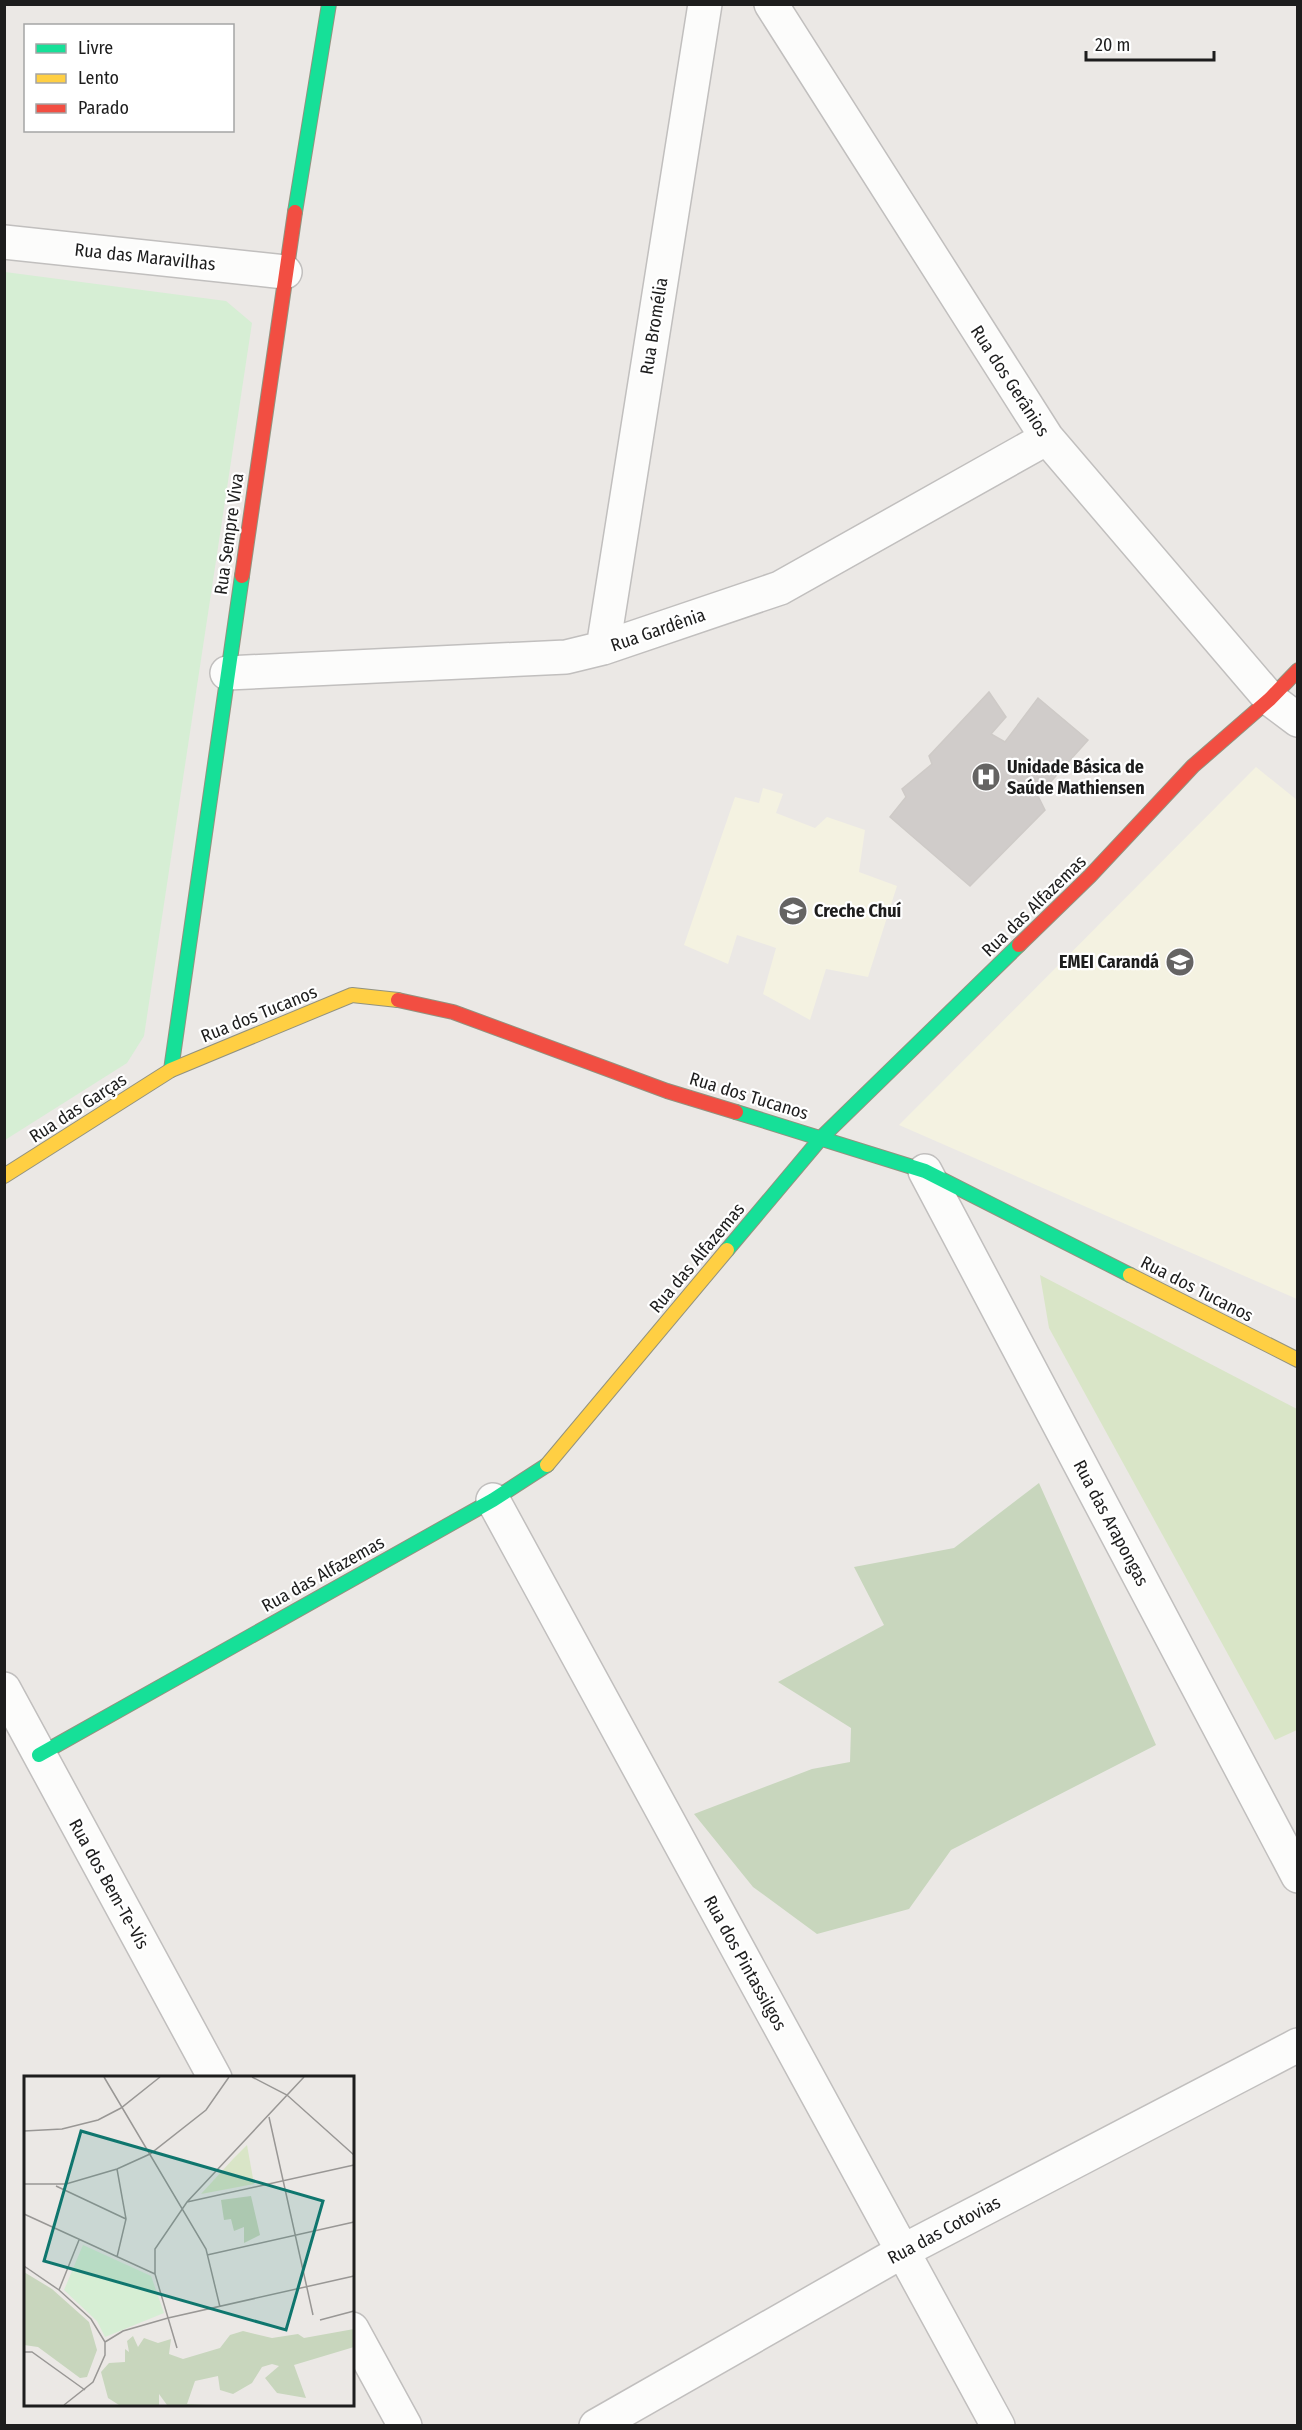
<svg xmlns="http://www.w3.org/2000/svg" width="1302" height="2430" viewBox="0 0 1302 2430" font-family="'Fira Sans Condensed',sans-serif">
<rect width="100%" height="100%" fill="#ebe8e5"/>
<path fill="#f4f2e1" d="M 1256,767 L 1297,800 L 1297,1299 L 899,1125 Z
M 763,788 L 783,794 L 776,813 L 815,828 L 827,817 L 865,830 L 859,872 L 897,886 L 868,977 L 826,969 L 810,1020 L 763,994 L 776,948 L 737,935 L 728,964 L 684,945 L 735,797 L 759,803 Z"/>
<path fill="#d9e5c7" d="M 1040,1275 L 1297,1409 L 1297,1730 L 1275,1740 L 1049,1328 Z"/>
<path fill="#c8d6bd" d="M 1039,1483 L 1156,1745 L 951,1850 L 909,1909 L 817,1934 L 753,1887 L 694,1814 L 812,1769 L 850,1762 L 851,1728 L 778,1682 L 884,1625 L 854,1567 L 954,1548 Z"/>
<path fill="#d6eed4" d="M 5,272 L 226,301 L 252,323 L 144,1036 L 127,1063 L 5,1140 Z"/>
<path fill="#d0ccca" stroke="#cecac7" stroke-width="1.5" d="M 989,692 L 1006,717 L 991,734 L 1005,742 L 1038,698 L 1088,740 L 1038,796 L 1045,810 L 970,886 L 890,817 L 906,797 L 902,789 L 932,764 L 929,756 Z"/>
<g fill="none" stroke-linecap="round" stroke-linejoin="round">
<g stroke="#c1bfbe" stroke-width="36">
<path id="street" d="M 771,4 L 1047,438 L 1270,699 L 1298,720
M 4,242 L 285,272
M 603,648 L 705,4
M 227,673 L 566,657 L 603,648 L 780,588 L 1047,438
M 925,1171 L 1298,1876
M 493,1500 L 998,2426
M 4,1689 L 215,2078
M 352,2329 L 405,2426
M 596,2426 L 903,2251 L 1298,2045"/>
</g>
<g stroke="#92927f" stroke-width="16">
<path id="fast" d="M 295,212 L 329,4
M 171,1070 L 242,576
M 736,1112 L 925,1171 L 1130,1275
M 727,1250 L 822,1137 L 1019,945
M 39,1755 L 493,1500 L 547,1465"/>
</g>
<g stroke="#92927f" stroke-width="16">
<path id="slow" d="M 4,1176 L 171,1070 L 352,995 L 398,1000
M 1130,1275 L 1298,1360
M 547,1465 L 727,1250"/>
</g>
<g stroke="#92927f" stroke-width="16">
<path id="jam" d="M 242,576 L 295,212
M 1019,945 L 1090,876 L 1193,766 L 1270,699 L 1298,670
M 398,1000 L 453,1012 L 667,1091 L 736,1112"/>
</g>
<use href="#street" stroke="#fcfcfb" stroke-width="33"/>
<use href="#fast" stroke="#16e098" stroke-width="14"/>
<use href="#slow" stroke="#ffcf43" stroke-width="14"/>
<use href="#jam" stroke="#f24e42" stroke-width="14"/>
</g>
<defs>
<g id="hospital-disc" transform="scale(1.5)"><circle r="9.5" fill="#656463" stroke="#fff"/><path d="M-5-5h3v3.5h4V-5h3V5h-3V1.5h-4V5h-3Z" fill="#fff"/></g>
<g id="school-disc" transform="scale(1.5)"><circle r="9.5" fill="#656463" stroke="#fff"/><path d="M0-5L7-2L0 1L-7-2ZM-4 1L0 2.5L4 1V4Q0 6-4 4Z" fill="#fff"/></g>
</defs>
<g fill-rule="evenodd">
<use href="#hospital-disc" x="986" y="777"/>
<use href="#school-disc" x="793" y="911"/>
<use href="#school-disc" x="1180" y="962"/>
</g>
<g text-anchor="middle" stroke-width="4.5" stroke-linejoin="round" paint-order="stroke">
<g font-size="18" fill="#1d1d1d" stroke="#fff">
<text transform="translate(145 257) rotate(6)" y="6">Rua das Maravilhas</text>
<text transform="translate(654 326) rotate(-81)" y="6">Rua Bromélia</text>
<text transform="translate(1010 381) rotate(57)" y="6">Rua dos Gerânios</text>
<text transform="translate(229 534) rotate(-82)" y="6">Rua Sempre Viva</text>
<text transform="translate(658 630) rotate(-19)" y="6">Rua Gardênia</text>
<text transform="translate(1034 906) rotate(-44)" y="6">Rua das Alfazemas</text>
<text transform="translate(259 1014) rotate(-22)" y="6">Rua dos Tucanos</text>
<text transform="translate(749 1096) rotate(17)" y="6">Rua dos Tucanos</text>
<text transform="translate(78 1108) rotate(-33)" y="6">Rua das Garças</text>
<text transform="translate(697 1258) rotate(-50)" y="6">Rua das Alfazemas</text>
<text transform="translate(1197 1289) rotate(27)" y="6">Rua dos Tucanos</text>
<text transform="translate(1111 1523) rotate(62)" y="6">Rua das Arapongas</text>
<text transform="translate(323 1574) rotate(-29)" y="6">Rua das Alfazemas</text>
<text transform="translate(109 1884) rotate(61)" y="6">Rua dos Bem-Te-Vis</text>
<text transform="translate(745 1963) rotate(61)" y="6">Rua dos Pintassilgos</text>
<text transform="translate(944 2230) rotate(-28)" y="6">Rua das Cotovias</text>
</g>
<g font-size="18" font-weight="bold" fill="#1d1d1d" stroke="#fff" text-anchor="start">
<text x="1007" y="773">Unidade Básica de<tspan x="1007" dy="21">Saúde Mathiensen</tspan></text>
<text x="814" y="917">Creche Chuí</text>
<text x="1159" y="968" text-anchor="end">EMEI Carandá</text>
</g>
</g>
<g transform="translate(24 2076)">
<rect width="330" height="330" fill="#ebe8e5"/>
<path d="M 223,69 L 230,108 L 177,118 L 210,82 Z" fill="#d9e5c7"/>
<path d="M 227,120 L 236,159 L 220,167 L 220,151 L 210,155 L 207,143 L 200,144 L 197,124 ZM 0,196 L 28,213 L 65,246 L 73,274 L 63,301 L 56,302 L 14,271 L 0,269 ZM 330,253 L 330,271 L 270,289 L 282,322 L 253,317 L 241,302 L 255,290 L 248,288 L 238,291 L 228,307 L 209,318 L 196,314 L 194,300 L 171,305 L 163,328 L 182,329 L 143,329 L 135,318 L 135,329 L 95,329 L 84,322 L 77,296 L 85,287 L 101,286 L 101,273 L 105,276 L 103,265 L 109,260 L 114,271 L 120,262 L 134,267 L 147,263 L 145,278 L 159,283 L 196,272 L 206,259 L 219,255 L 248,262 L 274,258 L 280,262 Z" fill="#c8d6bd"/>
<path d="M 59,169 L 127,200 L 140,237 L 81,261 L 73,245 L 40,214 Z" fill="#d6eed4"/>
<path fill="none" stroke="#999795" stroke-width="1.5" d="M 80,1 L 182,173 L 196,231M 228,1 L 263,19 L 330,79M 245,41 L 289,239M 0,55 L 38,53 L 74,44 L 97,32 L 136,1M 93,93 L 102,143 L 93,181M 0,108 L 42,108 L 93,93 L 126,78 L 182,34 L 205,1M 32,110 L 102,143M 163,126 L 330,89M 0,138 L 131,198M 183,179 L 330,146M 0,190 L 35,214 L 67,243 L 81,266 L 81,279 L 69,306 L 40,329M 35,214 L 55,164M 296,244 L 330,235M 81,266 L 99,255 L 144,242 L 330,200M 153,272 L 131,198 L 131,173 L 163,126 L 280,1M 0,276 L 8,276 L 61,314"/>
<path fill="#0f766e" fill-opacity="0.15" stroke="#0f766e" stroke-width="3" d="M 57,55 L 299,125 L 262,254 L 20,185 Z"/>
<rect width="330" height="330" fill="none" stroke="#1d1d1d" stroke-width="3"/>
</g>
<rect width="1302" height="2430" fill="none" stroke="#1d1d1d" stroke-width="12"/>
<rect x="24" y="24" width="210" height="108" fill="#ffffff" stroke="#a5a5a5" stroke-width="1.5"/>
<rect x="36" y="44" width="30" height="9" fill="#16e098" stroke="#a5a5a5" stroke-width="1.5"/>
<text x="78" y="54" font-size="18" fill="#1d1d1d">Livre</text>
<rect x="36" y="74" width="30" height="9" fill="#ffcf43" stroke="#a5a5a5" stroke-width="1.5"/>
<text x="78" y="84" font-size="18" fill="#1d1d1d">Lento</text>
<rect x="36" y="104" width="30" height="9" fill="#f24e42" stroke="#a5a5a5" stroke-width="1.5"/>
<text x="78" y="114" font-size="18" fill="#1d1d1d">Parado</text>
<path d="M1086 51v9h128v-9" fill="none" stroke="#1d1d1d" stroke-width="3"/>
<text x="1095" y="51" font-size="18" fill="#1d1d1d" stroke="#ffffff" stroke-width="4.5" paint-order="stroke">20 m</text>
</svg>
